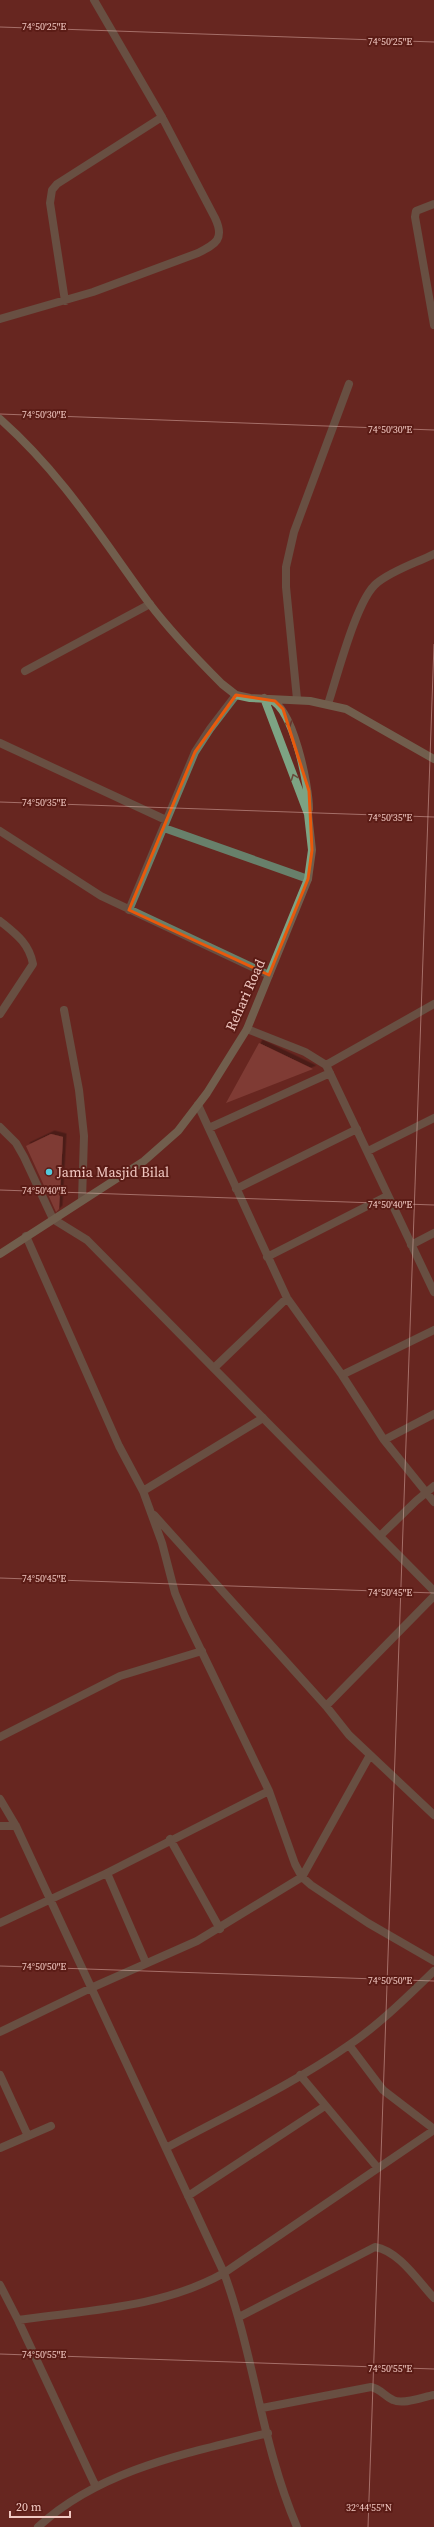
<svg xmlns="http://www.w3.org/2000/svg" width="434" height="2527" viewBox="0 0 434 2527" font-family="'Source Serif 4',serif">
<defs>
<filter id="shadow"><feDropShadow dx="3.5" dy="-3.5" stdDeviation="0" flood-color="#0009"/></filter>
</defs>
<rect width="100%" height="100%" fill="#672720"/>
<path fill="#9b564d" filter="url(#shadow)" d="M 259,1043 L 313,1069 L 226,1103 Z
M 51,1134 L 63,1137 L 59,1209 L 56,1212 L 26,1146 Z"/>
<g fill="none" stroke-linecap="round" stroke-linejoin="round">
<path stroke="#68806b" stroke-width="8" d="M 434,204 L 416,211 L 415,217 L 434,325
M 65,301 L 50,203 L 52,190 L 57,184 L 162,117
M 0,319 L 93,292 L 198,253 C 216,244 225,239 215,218 L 162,117 L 94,0
M 25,671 L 150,604
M 297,699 L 286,587 L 286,567 L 294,532 L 349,384
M 328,704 C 337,677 357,598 377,583 C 393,570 416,563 434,554
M 0,743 L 166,820
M 164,828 L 308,879
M 0,831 L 101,896 L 269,975
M 129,910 L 195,752 L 210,729 L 236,695
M 0,921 C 16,934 29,943 33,964 L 0,1014
M 64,1010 L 79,1090 L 84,1136 L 82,1200
M 247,1029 L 305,1052 L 326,1065 L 434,1292
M 326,1065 L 434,1004
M 198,1105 L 287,1298 L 342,1375 L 384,1440 L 434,1502
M 209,1128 L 330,1073
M 368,1151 L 434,1118
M 236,1189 L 357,1129
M 26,1236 L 119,1446 L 143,1491 L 162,1543 L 175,1593 L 185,1617 L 269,1791 L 295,1864 L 302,1877 L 311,1885 L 368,1923 L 434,1961
M 411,1245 L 434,1233
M 267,1257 L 387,1196
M 214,1368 L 287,1298
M 342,1375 L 434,1330
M 384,1440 L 434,1414
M 143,1491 L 263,1418
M 154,1515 L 326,1706 L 349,1735 L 434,1815
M 380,1536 L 416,1501 L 434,1486
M 326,1706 L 434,1596
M 0,1737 L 120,1676 L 202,1651
M 0,1799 L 16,1826 L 224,2273 C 254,2355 262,2446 297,2527
M 0,1826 L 16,1826
M 170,1839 L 220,1929
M 107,1873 L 146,1963
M 0,1923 L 107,1873 L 269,1791
M 0,2032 L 91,1988 L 197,1941 L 302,1877 L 370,1755
M 349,2045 L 383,2090 L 434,2129
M 0,2075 L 28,2136
M 300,2075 L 377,2167
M 0,2148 L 51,2126
M 166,2148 C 227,2115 292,2085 349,2045 C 380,2024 407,1997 434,1971
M 188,2196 L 325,2106
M 0,2285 L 18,2320 L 96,2487
M 239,2317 L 375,2247 C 399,2251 418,2281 434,2298
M 18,2320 C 88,2310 162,2308 224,2273 L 434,2130
M 262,2408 L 371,2387 C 381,2389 384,2396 393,2400 C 403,2405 423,2397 434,2395
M 38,2527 C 101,2469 188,2453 268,2433"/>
<path stroke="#68806b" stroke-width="8" d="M 0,1127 L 16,1143 L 24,1157 L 53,1219 L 87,1240 L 434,1591"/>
<path stroke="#7da383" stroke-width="8" d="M 0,419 C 63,475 100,536 149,603 C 171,632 197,659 222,684 L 236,695 L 250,698 L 310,701 L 346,709 L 434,759
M 270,700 C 293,706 309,787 309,809
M 0,1254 L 144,1161 L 178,1131 L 207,1093 L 247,1029 L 308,879 L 312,850 L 308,814 L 264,698"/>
</g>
<defs><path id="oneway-chevron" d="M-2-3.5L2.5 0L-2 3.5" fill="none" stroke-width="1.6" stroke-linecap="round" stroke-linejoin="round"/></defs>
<g stroke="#674b3c">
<use href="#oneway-chevron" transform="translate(289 724) rotate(71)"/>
<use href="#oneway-chevron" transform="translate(294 777) rotate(-111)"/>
</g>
<path d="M0 0H434V2527H0ZM 236,695 L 275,701 L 283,709 L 309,791 L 312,850 L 308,879 L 269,975 L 129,910 L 195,752 Z" fill="#672720" fill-opacity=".55" fill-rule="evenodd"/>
<path fill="none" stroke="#e8590c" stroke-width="3" stroke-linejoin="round" d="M 236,695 L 275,701 L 283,709 L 309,791 L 312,850 L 308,879 L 269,975 L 129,910 L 195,752 Z"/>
<path fill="none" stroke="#f1c8c2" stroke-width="1" stroke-opacity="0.45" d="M 0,27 L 434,42M 0,414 L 434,430M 0,802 L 434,817M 0,1190 L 434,1205M 0,1578 L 434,1593M 0,1966 L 434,1981M 0,2354 L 434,2369M 368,2527 L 434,644"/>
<circle fill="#53cadc" stroke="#5b1c16" stroke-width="1.5" cx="49" cy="1172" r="4"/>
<g text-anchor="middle" stroke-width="4" stroke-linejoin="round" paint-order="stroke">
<g font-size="14" fill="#f1c8c2" stroke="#5b1c16">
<text transform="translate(245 995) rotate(-66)" y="5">Rehari Road</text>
</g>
<g font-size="14" fill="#f1c8c2" stroke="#5b1c16" text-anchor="start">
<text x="57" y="1177">Jamia Masjid Bilal</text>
</g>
</g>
<g font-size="10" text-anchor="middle" fill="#f1c8c2" stroke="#5b1c16" stroke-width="4" stroke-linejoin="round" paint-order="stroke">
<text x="44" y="30">74°50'25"E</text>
<text x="390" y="45">74°50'25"E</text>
<text x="44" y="418">74°50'30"E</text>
<text x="390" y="433">74°50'30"E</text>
<text x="44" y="806">74°50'35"E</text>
<text x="390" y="821">74°50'35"E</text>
<text x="44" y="1194">74°50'40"E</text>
<text x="390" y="1208">74°50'40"E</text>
<text x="44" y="1582">74°50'45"E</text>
<text x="390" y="1596">74°50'45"E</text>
<text x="44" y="1970">74°50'50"E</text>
<text x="390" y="1984">74°50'50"E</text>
<text x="44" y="2358">74°50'55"E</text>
<text x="390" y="2372">74°50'55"E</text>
<text x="369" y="2511">32°44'55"N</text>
</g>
<path d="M10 2511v6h60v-6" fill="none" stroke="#f1c8c2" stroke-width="2"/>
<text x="16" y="2511" font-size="12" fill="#f1c8c2" stroke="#5b1c16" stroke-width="3" paint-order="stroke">20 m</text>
</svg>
